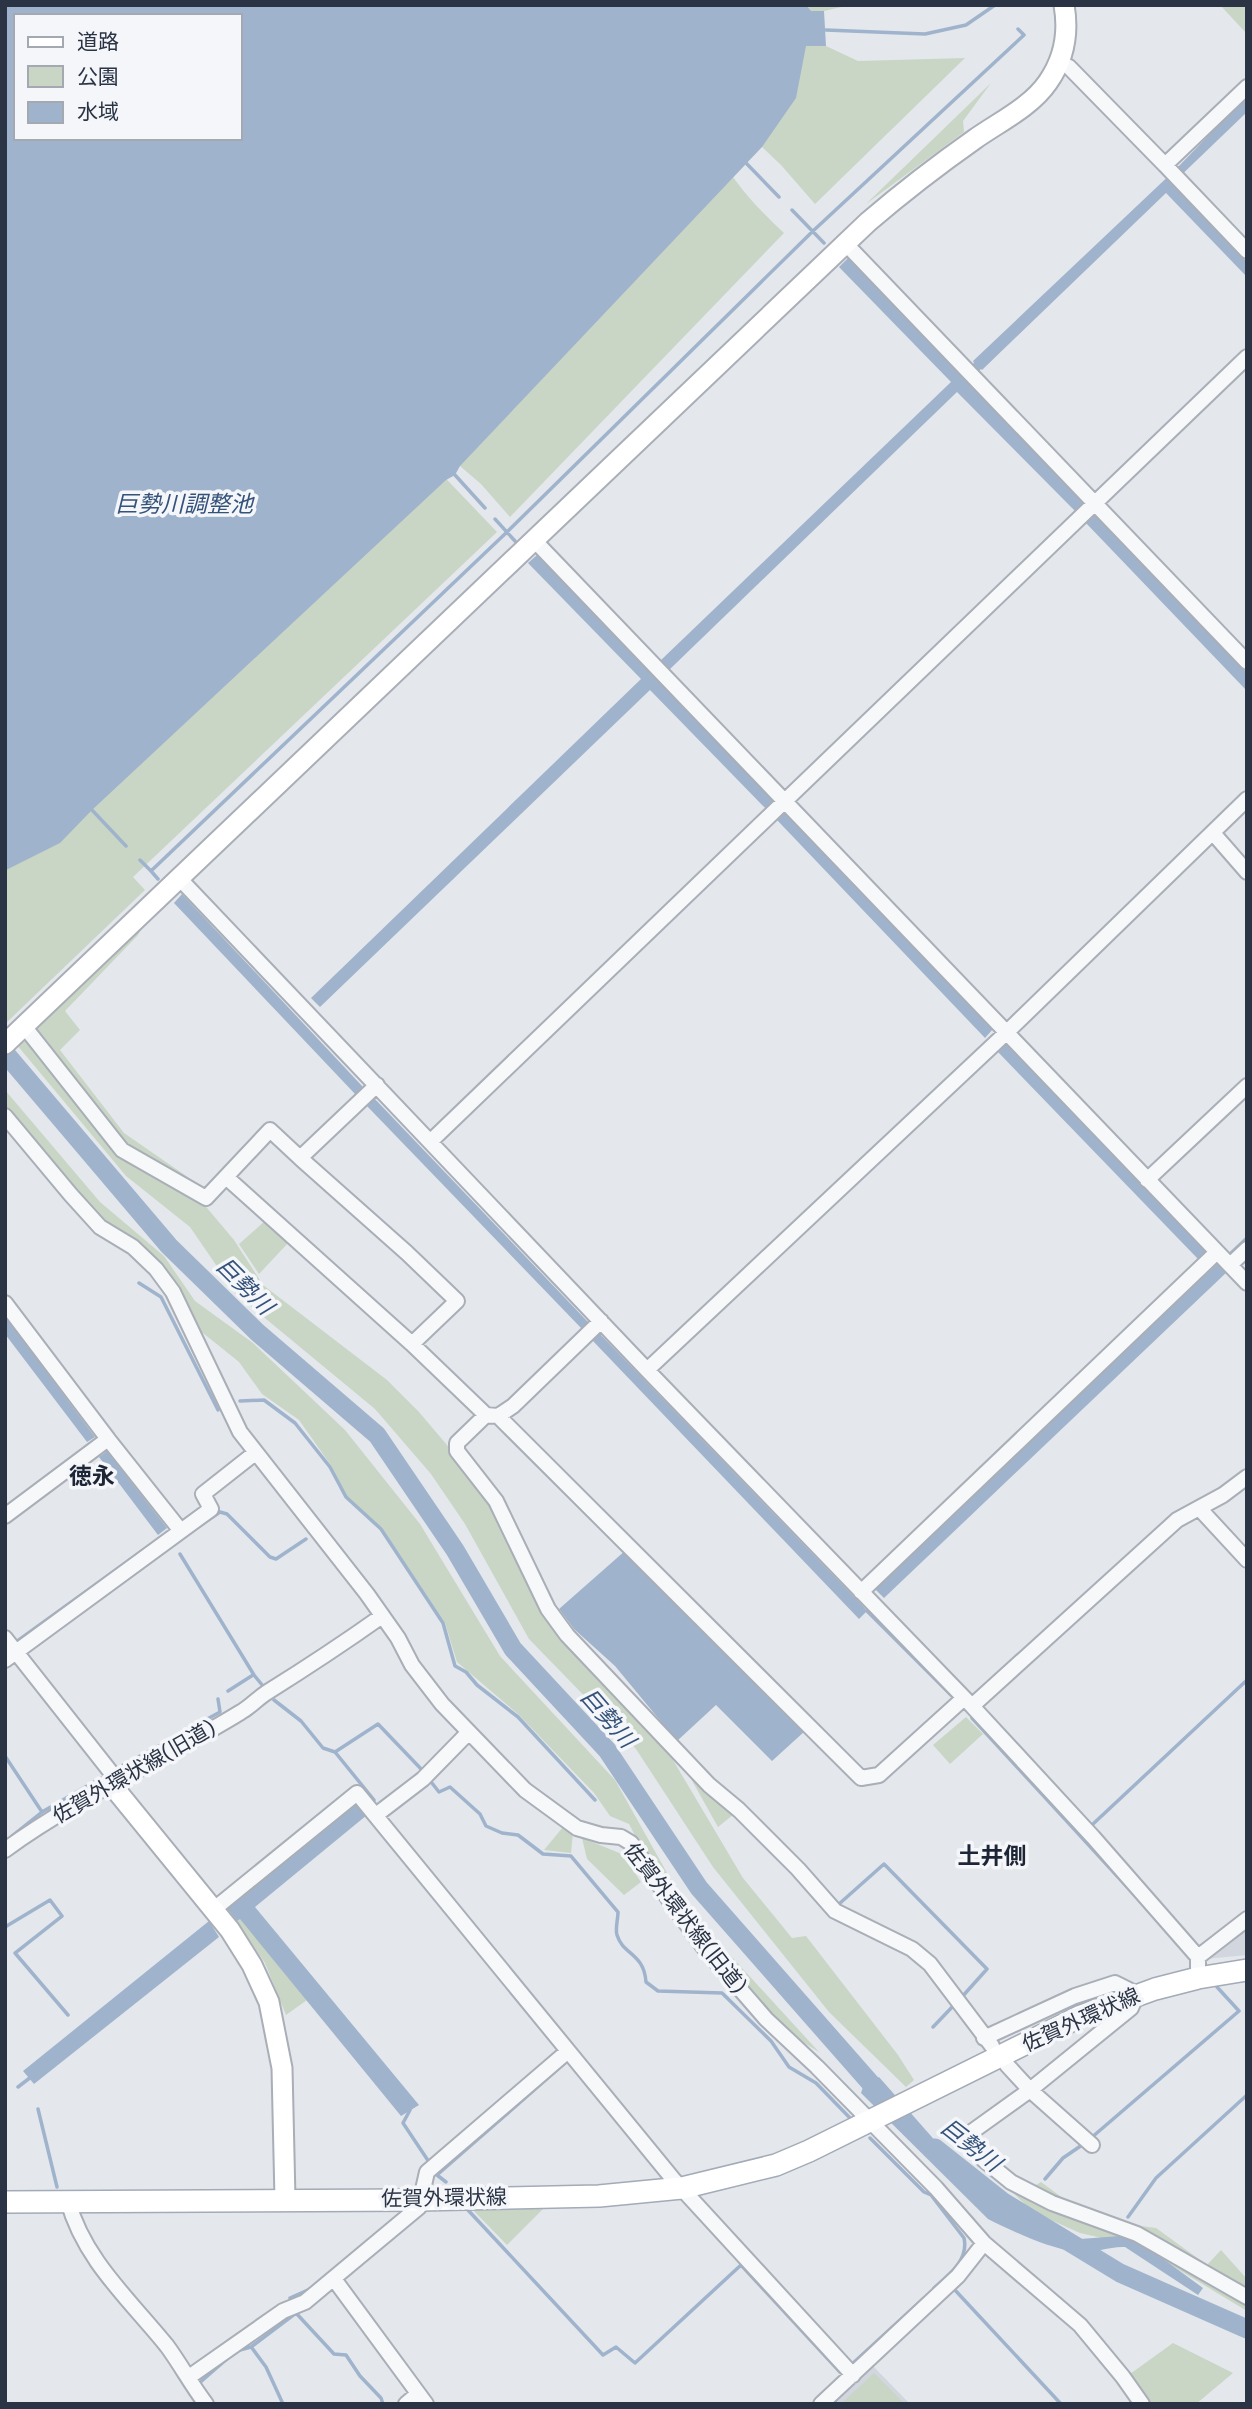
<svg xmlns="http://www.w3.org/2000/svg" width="1252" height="2409" viewBox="0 0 1252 2409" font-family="'DM Sans','Noto Sans JP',sans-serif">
<rect width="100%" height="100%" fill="#e4e7ec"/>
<path fill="#d2d6de" d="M 1247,1927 L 1247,1955 L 1205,1959 Z
M 871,2364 L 910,2404 L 828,2404 Z"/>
<path fill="#c9d6c5" d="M 499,5 L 850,5 L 824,11 L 811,11 L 806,45 L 826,46 L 858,61 L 965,58 L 815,204 L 781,165 L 762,147 Z
M 1220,5 L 1247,5 L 1247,34 Z
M 991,83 L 963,121 L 964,132 L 866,204 Z
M 714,147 C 734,183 755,206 784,233 L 510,517 L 481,484 L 460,466 L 408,439 L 497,532 L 133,877 L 145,890 L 5,1024 L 5,661 Z
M 149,916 L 138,935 L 65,1011 L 80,1030 L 60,1050 L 124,1133 L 205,1189 L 202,1202 L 234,1240 L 263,1285 L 387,1380 L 419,1412 L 447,1445 L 492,1510 L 550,1623 L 670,1755 L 743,1878 L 792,1938 L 806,1936 L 898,2055 L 914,2080 L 906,2087 L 829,2012 L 713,1867 L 636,1749 L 529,1639 L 465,1524 L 431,1474 L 375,1409 L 236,1294 L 190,1227 L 126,1176 L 17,1045 Z
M 5,1090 L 100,1202 L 164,1256 L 195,1301 L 253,1343 L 345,1430 L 420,1524 L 500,1656 L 615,1780 L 676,1889 L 698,1920 L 819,2052 L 785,2031 L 694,1930 L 647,1859 L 629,1824 L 610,1816 L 594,1793 L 519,1715 L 457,1662 L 445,1623 L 382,1528 L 346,1496 L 332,1467 L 299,1420 L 262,1394 L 239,1362 L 198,1329 L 172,1280 L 99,1218 L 5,1106 Z
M 266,1220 L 289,1242 L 259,1274 L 239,1244 Z
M 966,1717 L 983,1734 L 950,1764 L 933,1745 Z
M 690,1777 L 734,1814 L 718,1827 Z
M 563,1827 L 573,1832 L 571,1853 L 544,1850 Z
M 582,1838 L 622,1854 L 641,1882 L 624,1895 L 587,1859 Z
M 240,1918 L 307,2000 L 286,2015 L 265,1963 L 237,1921 Z
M 980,2161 L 1031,2188 L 1041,2182 L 1079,2210 L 1118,2223 L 1156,2228 L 1207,2265 L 1221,2250 L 1247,2279 L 1247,2311 L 1141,2247 L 1080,2233 L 1033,2212 Z
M 545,2207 L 507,2245 L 472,2209 Z
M 1173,2343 L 1233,2373 L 1196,2404 L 1149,2404 L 1130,2374 Z
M 874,2373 L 905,2404 L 841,2404 Z"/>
<path fill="#9fb4cc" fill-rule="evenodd" d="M 5,5 L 806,5 L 811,11 L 824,11 L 826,46 L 806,46 L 796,98 L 762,147 L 460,466 L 455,475 L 446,480 L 92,810 L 60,843 L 6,870 ZM 16,16 L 240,16 L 240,138 L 16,138 Z
M 1247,96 L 1247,112 L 1172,184 L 1247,262 L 1247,277 L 1166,193 L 982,370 L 981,369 L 967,381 L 1084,503 L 1075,511 L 957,392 L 669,670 L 660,661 L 951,382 L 839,267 L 848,258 L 961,375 L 974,363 L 973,361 L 1177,168 Z
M 1095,514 L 1247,673 L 1247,691 L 1085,522 Z
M 537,555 L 776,801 L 767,810 L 650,690 L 320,1007 L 311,998 L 641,679 L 528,563 Z
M 786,812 L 993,1029 L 985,1038 L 777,820 Z
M 182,894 L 363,1087 L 356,1095 L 174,903 Z
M 1007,1043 L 1207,1251 L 1198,1259 L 998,1052 Z
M 374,1098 L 588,1322 L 582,1329 L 366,1105 Z
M 1219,1262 L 1228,1271 L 884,1598 L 874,1588 Z
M 5,1316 L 95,1437 L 87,1442 L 5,1334 Z
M 599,1333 L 863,1606 L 867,1611 L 859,1619 L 592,1340 Z
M 107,1451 L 167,1528 L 158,1535 L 99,1457 Z
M 626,1550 L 805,1731 L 772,1761 L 716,1705 L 677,1741 L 615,1666 L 574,1629 L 559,1609 Z
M 358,1800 L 367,1815 L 255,1907 L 419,2105 L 401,2116 L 240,1919 L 237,1921 L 226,1907 Z
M 209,1921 L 219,1937 L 34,2084 L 23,2071 Z
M 879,2077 L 938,2144 L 945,2148 L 954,2164 L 993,2203 L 1008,2214 L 1059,2236 L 1080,2239 L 1120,2236 L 1140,2242 L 1203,2288 L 1198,2295 L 1125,2247 C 1108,2246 1091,2255 1076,2252 C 1048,2248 1012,2231 988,2219 L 861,2093 L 863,2087 Z"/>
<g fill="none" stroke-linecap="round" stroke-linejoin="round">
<path stroke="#9fb4cc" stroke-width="3.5" d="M 826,30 L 925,34 L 966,25 L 995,5
M 746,163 L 779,197
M 792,210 L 824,243
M 455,475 L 485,508
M 495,519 L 515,541
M 92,810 L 126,846
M 140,860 L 151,871
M 158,879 L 151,871 L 507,532 L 813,231 L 1024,35 L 1018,29
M 1229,1255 L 1247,1238
M 139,1283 L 161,1297 L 218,1410
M 240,1401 L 264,1400 L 295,1423 L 330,1467 L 346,1497 L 381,1529 L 443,1623 L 455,1666 L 466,1672 L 477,1685 L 518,1717 L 595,1800
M 1177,1512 L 1198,1501
M 198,1527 L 220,1512 L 227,1514 L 270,1557 L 276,1559 L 306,1539
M 180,1554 L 254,1675 L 263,1686
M 867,1611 L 953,1697
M 16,1642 L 163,1536
M 228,1691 L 253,1675
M 274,1700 L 301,1721 L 323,1748 L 335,1752 L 378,1724 L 424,1772
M 972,1718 L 1141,1902
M 191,1728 L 220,1712 L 218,1699
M 335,1752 L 374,1800 L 369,1803
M 5,1756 L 42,1812
M 123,1765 L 174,1738
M 428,1778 L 439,1792 L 450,1787 L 480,1814 L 486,1826 L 502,1833 L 518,1835 L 543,1854 L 571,1856 L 618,1912 C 618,1919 615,1929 617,1935 C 623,1955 644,1953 646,1982 L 658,1991 L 722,1993 L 771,2041 L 789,2067 L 816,2083 L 850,2118
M 1093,1824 L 1247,1680
M 12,1836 L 42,1812 L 101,1778
M 839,1904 L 884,1864 L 987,1969 L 961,1998
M 5,1927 L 50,1900 L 62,1916 L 15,1953 L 68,2015
M 933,2027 L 956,2003
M 18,2087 L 31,2077
M 38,2109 L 57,2187
M 410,2110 L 403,2123 L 429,2162
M 870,2138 L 924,2192 L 931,2195 L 964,2238 C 969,2260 949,2275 934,2288
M 1091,2138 L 1239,2011 L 1217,1987
M 1045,2179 L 1063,2158 L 1085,2143
M 446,2182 L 437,2175 L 566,2062
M 467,2209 L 603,2355 L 616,2347 L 635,2363 L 741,2265 L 840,2372 L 844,2369
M 1128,2217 L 1156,2178 L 1247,2095
M 100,2277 L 106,2285
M 954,2289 L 1061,2404
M 290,2298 L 310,2289
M 252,2348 L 266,2367 L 283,2404
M 851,2365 L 924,2298
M 197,2385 L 236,2351 L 251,2347 L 296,2313 L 334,2354 L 346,2355 L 360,2376 L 381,2398 L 383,2404"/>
<path stroke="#9fb4cc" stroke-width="19" d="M 5,1053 L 169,1246 L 257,1332 L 377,1435 L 455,1550 L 513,1649 L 607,1750 L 699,1888 L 888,2103
M 935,2148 L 1002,2201 L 1120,2273 L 1247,2329"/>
<g stroke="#a9aeb7" stroke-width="18">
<path id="street" d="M 1059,62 L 1069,67 L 1165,165
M 1247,87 L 1165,165 L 1247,251
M 846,244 L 1247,662
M 534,540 L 1247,1283
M 1213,833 L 1247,872
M 179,878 L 647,1370 L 972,1706 L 1093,1837 L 1198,1957 L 1198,1978
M 24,1026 L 122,1150 L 206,1198 L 270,1130 L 300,1158 L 377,1085
M 5,1116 L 71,1195 L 100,1227 L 133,1247 L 156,1269 L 173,1292 L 240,1432 L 367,1594 L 398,1638 L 412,1665 L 442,1704 L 525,1790 L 577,1828 L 601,1835 L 621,1837 L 631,1843 L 672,1904 L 702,1945 L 766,2019 L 817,2067 L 936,2188 L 984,2243 L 1080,2325 L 1123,2377 L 1142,2404
M 431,1141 L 1247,357
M 300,1158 L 407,1253 L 457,1301 L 412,1344
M 226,1177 L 412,1344 L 486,1415 L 498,1416 L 513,1406 L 601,1321
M 1147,1180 L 1247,1086
M 1230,1265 L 1247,1249
M 5,1303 L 108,1439 L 181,1531
M 647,1370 L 1006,1033 L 1247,799
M 486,1415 L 457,1443 L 457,1451 L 496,1501 L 548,1609 L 567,1635 L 709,1785 L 739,1810 L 798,1869 L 835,1911 L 912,1949 L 930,1964 L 992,2046
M 498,1416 L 861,1778 L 879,1775 L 964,1698
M 1199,1508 L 1247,1560
M 5,1516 L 108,1439
M 861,1592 L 1217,1252
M 5,1638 L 117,1780
M 5,1660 L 211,1509 L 203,1494 L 255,1453
M 972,1706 L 1177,1520 L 1223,1495 L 1247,1477
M 376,1815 L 423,1779 L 469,1732
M 5,1850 C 79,1796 163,1760 241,1712 C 250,1707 257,1699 266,1693 C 306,1668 344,1643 382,1616
M 213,1910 L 357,1793 L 673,2179 L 853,2375
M 1198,1957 L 1247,1919
M 984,2038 L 1075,1996 L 1115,1983 L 1137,1994 L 1131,2008 L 1030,2090 L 966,2136 L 984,2160 L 1011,2182 L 1052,2203 L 1137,2234 L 1247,2297
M 1007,2065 L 1030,2090 L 1092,2145
M 68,2201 C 84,2260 130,2300 167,2346 C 181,2365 192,2386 206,2404
M 334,2279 L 426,2404
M 189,2377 L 283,2311 L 305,2302 L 419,2207 L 427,2172 L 568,2051
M 406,2404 L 418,2394
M 821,2404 L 958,2276 L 984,2243"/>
</g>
<g stroke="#a9aeb7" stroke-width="23">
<path id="secondary" d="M 5,1044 L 868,222 C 903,192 938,165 975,139 C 999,122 1031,107 1048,82 C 1064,59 1069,33 1064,5
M 111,1784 L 230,1930 L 252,1965 L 269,2002 L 282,2068 L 285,2199"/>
</g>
<g stroke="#a3abb8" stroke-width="24">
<path id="primary" d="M 5,2202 L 420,2200 L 599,2196 L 682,2188 L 776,2165 L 809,2151 L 1081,2016 L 1155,1989 L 1198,1978 L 1247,1970"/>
</g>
<use href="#street" stroke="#f7f8fa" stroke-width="14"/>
<use href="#secondary" stroke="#fff" stroke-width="19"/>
<use href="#primary" stroke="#fff" stroke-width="21"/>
</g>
<g text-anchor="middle" stroke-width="7" stroke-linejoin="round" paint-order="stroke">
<g font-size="21" fill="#2b3445" stroke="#f4f6f9">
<text transform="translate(134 1772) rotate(-30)" y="7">佐賀外環状線(旧道)</text>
<text transform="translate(685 1918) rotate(52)" y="7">佐賀外環状線(旧道)</text>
<text transform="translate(1081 2020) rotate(-24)" y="7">佐賀外環状線</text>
<text transform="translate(444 2198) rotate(-1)" y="7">佐賀外環状線</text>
</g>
<g font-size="23" font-style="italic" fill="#34527a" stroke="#f4f6f9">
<text x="184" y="512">巨勢川調整池</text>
<text transform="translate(245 1286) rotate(45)" y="8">巨勢川</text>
<text transform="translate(608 1718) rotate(49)" y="8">巨勢川</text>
<text transform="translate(971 2145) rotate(38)" y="8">巨勢川</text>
</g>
<g font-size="23" font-weight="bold" fill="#1d2536" stroke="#f4f6f9">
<text x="92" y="1484">徳永</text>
<text x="992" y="1864">土井側</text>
</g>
</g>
<rect width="1252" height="2409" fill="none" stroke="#2b3445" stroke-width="14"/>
<rect x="14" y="14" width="228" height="126" fill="#f4f6f9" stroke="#a4a8b1" stroke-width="2"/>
<rect x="28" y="37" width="35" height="10" fill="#ffffff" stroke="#a4a8b1" stroke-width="2"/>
<text x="77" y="49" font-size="21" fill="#2b3445">道路</text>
<rect x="28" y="66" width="35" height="21" fill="#c9d6c5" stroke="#a4a8b1" stroke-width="2"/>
<text x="77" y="84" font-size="21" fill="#2b3445">公園</text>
<rect x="28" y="102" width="35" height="21" fill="#9fb4cc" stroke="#a4a8b1" stroke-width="2"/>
<text x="77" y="119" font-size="21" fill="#2b3445">水域</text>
</svg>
